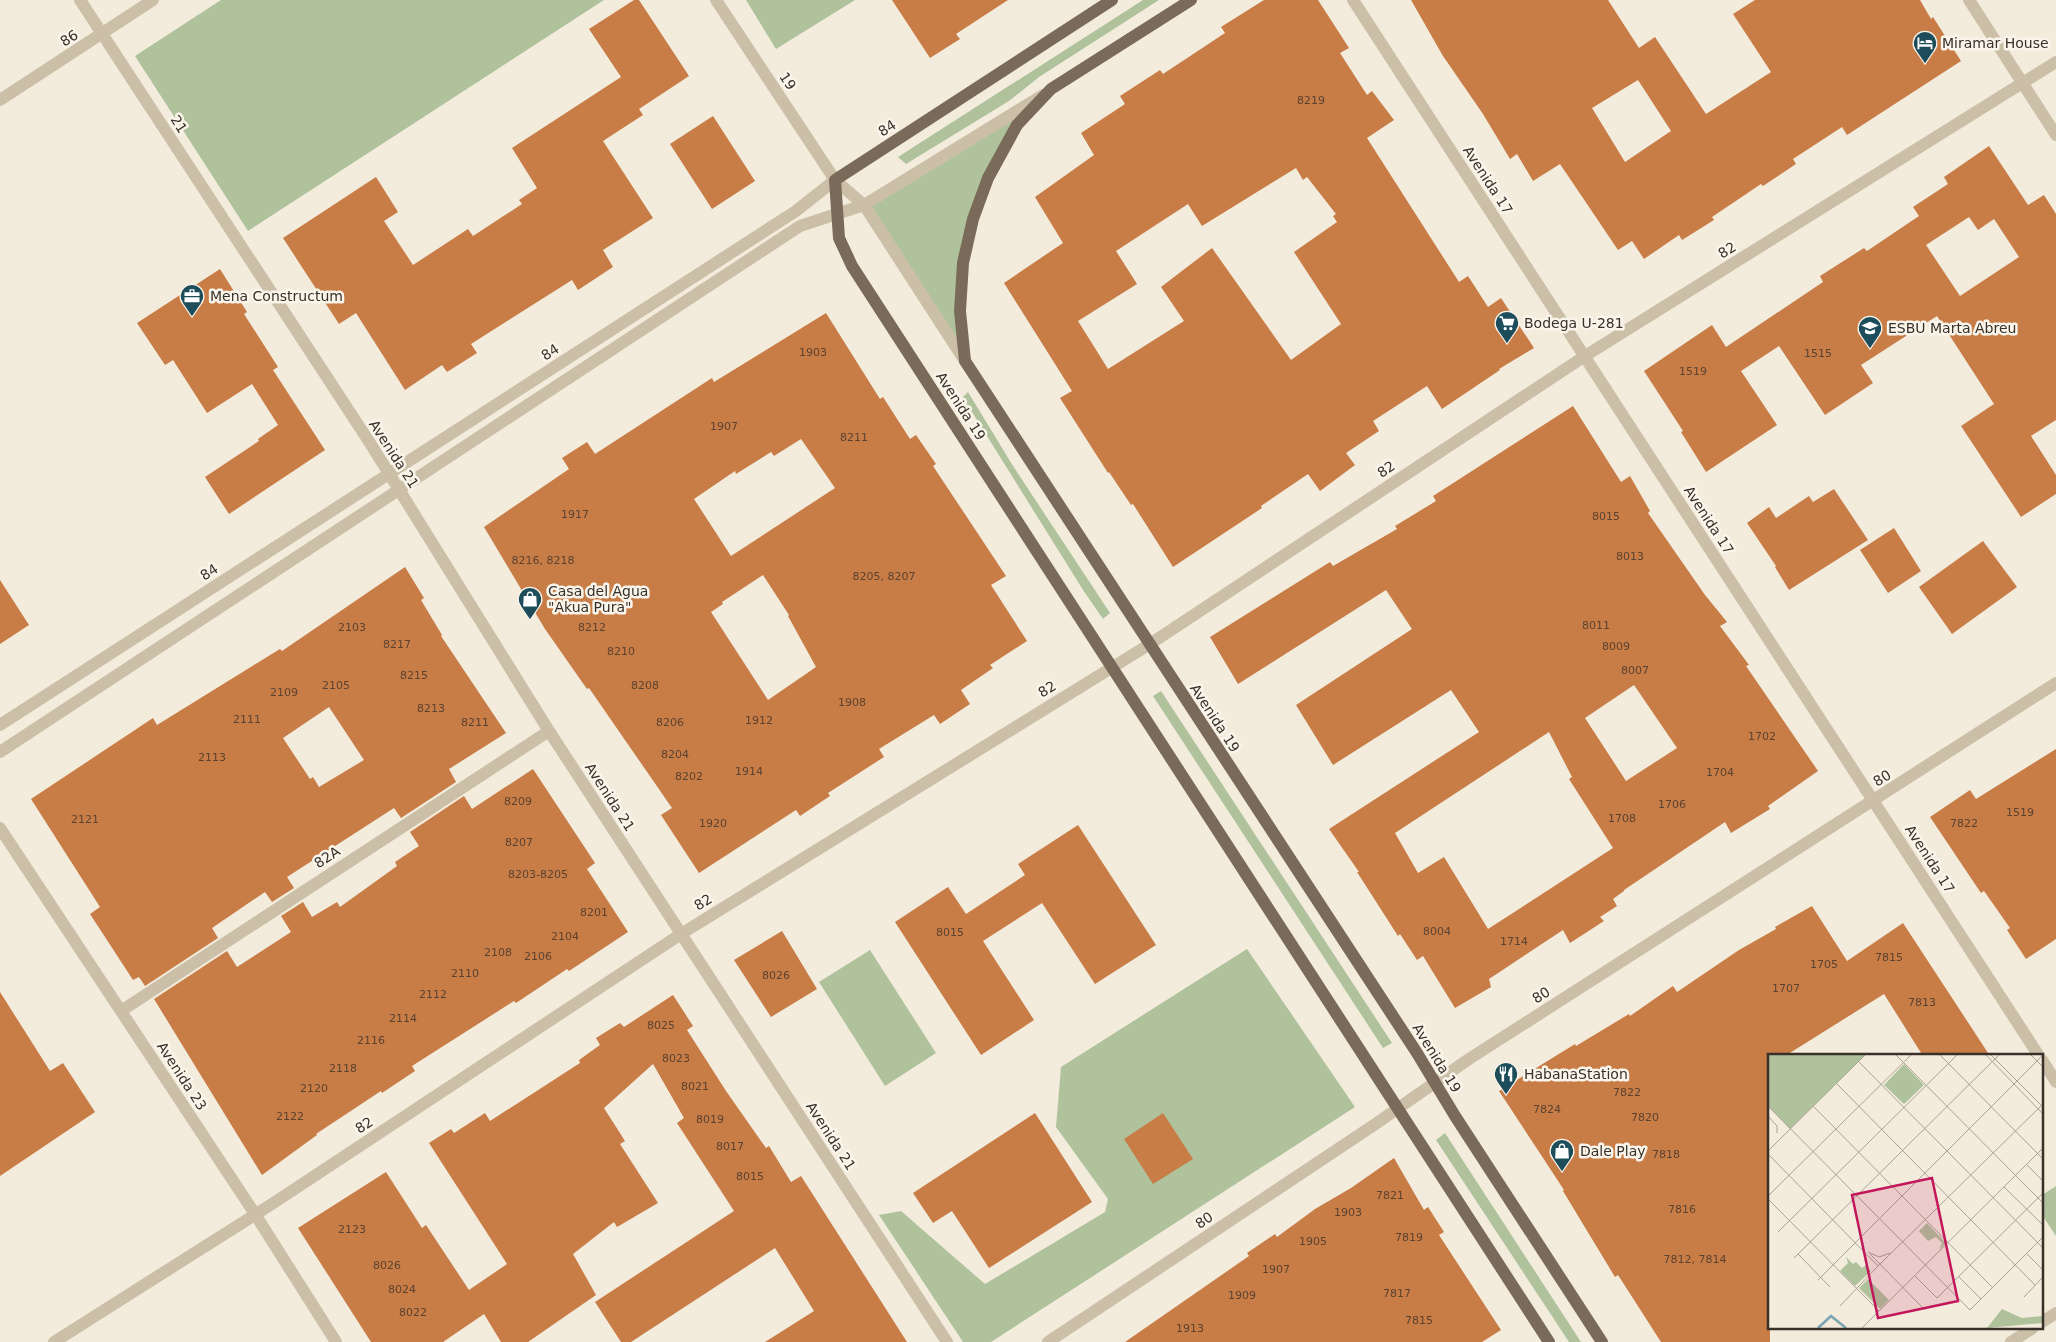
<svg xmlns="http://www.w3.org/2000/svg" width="2056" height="1342" viewBox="0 0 2056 1342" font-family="'DejaVu Sans',sans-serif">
<rect width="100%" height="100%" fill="#f3ecdd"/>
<path fill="#afc29c" d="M 221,0 L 604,0 L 248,231 L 135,56 Z
M 746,0 L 855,0 L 776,49 Z
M 1143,0 L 1159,0 L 1039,77 L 1009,101 L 906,164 L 898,157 Z
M 1040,101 L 988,177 L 963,263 L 965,361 L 864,205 Z
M 968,392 L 1013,466 L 1110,613 L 1103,619 L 1083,590 L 967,404 L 963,397 Z
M 1161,691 L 1392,1043 L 1383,1048 L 1153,696 Z
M 1247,949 L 1355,1107 L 991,1342 L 963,1342 L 879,1215 L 901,1211 L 985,1284 L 1105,1212 L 1108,1199 L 1056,1127 L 1061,1067 Z
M 870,950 L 936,1053 L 885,1086 L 819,982 Z
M 1445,1133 L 1581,1342 L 1569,1342 L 1436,1140 Z
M 2056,1186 L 2056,1236 L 2042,1215 L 2042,1195 Z"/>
<path fill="#c87c46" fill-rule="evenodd" d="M 634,0 L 639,0 L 689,76 L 639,109 L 643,115 L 603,141 L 653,218 L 603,250 L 613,267 L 578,290 L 572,280 L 471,344 L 477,353 L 447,372 L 442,365 L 405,390 L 356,313 L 339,324 L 283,238 L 376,177 L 398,212 L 384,221 L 413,265 L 468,229 L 473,236 L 522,204 L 519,200 L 537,188 L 512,148 L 621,77 L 589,29 Z
M 892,0 L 1008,0 L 956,34 L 960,39 L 930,58 Z
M 1264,0 L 1318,0 L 1349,48 L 1340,53 L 1367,95 L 1372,91 L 1394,120 L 1367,138 L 1459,282 L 1468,276 L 1488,307 L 1501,298 L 1534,348 L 1499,369 L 1500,370 L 1442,409 L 1427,386 L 1373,421 L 1379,431 L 1346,453 L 1355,465 L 1320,491 L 1308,474 L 1261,506 L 1262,508 L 1173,567 L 1133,504 L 1131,505 L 1109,472 L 1108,473 L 1060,398 L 1072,391 L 1004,283 L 1063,243 L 1035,197 L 1094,155 L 1081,133 L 1125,104 L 1120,96 L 1160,70 L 1163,74 L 1225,33 L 1221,27 ZM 1296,168 L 1303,180 L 1307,177 L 1336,214 L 1333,216 L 1337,222 L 1294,252 L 1341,324 L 1291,360 L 1212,248 L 1161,287 L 1184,321 L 1108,369 L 1078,321 L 1137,284 L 1116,251 L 1188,204 L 1202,226 Z
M 1411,0 L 1608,0 L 1639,48 L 1655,37 L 1706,114 L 1771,72 L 1733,14 L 1755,0 L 1920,0 L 1931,19 L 1933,17 L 1961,61 L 1847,135 L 1842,127 L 1793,159 L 1796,164 L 1763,186 L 1761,184 L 1712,217 L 1714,220 L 1682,240 L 1679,235 L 1644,259 L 1632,241 L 1618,250 L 1560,164 L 1533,181 L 1517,154 L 1510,159 L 1483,114 L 1443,56 ZM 1638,80 L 1671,131 L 1625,162 L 1592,108 Z
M 713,116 L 755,181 L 712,209 L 670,144 Z
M 1989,146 L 2028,205 L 2044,195 L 2056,214 L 2056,420 L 2031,436 L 2056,475 L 2056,494 L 2021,517 L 1961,426 L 1994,404 L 1937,316 L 1861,365 L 1873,383 L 1825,415 L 1779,346 L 1741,371 L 1777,425 L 1706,472 L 1681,432 L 1683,431 L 1644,371 L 1712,325 L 1726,347 L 1823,282 L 1820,276 L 1864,248 L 1867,251 L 1919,216 L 1913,207 L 1948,184 L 1944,177 ZM 1969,217 L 1978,230 L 1994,219 L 2019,257 L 1960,296 L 1926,245 Z
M 220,269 L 247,312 L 244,314 L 278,367 L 273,370 L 325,450 L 229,514 L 205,477 L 259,441 L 258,439 L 278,425 L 252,384 L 207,413 L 173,360 L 165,365 L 137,323 Z
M 826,313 L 880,399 L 883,397 L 910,439 L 916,435 L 936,464 L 933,466 L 1006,576 L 991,585 L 1027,641 L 990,665 L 993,668 L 961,690 L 970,704 L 940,724 L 934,715 L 879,749 L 884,757 L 828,793 L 830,796 L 800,816 L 796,810 L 699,873 L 661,815 L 672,808 L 589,688 L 587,689 L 545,629 L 484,527 L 569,469 L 562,458 L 587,442 L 595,454 L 712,378 L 714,382 ZM 801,439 L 835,488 L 731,556 L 694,499 L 735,471 L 736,474 L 771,452 L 774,456 ZM 763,575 L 789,615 L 788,616 L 816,667 L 768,700 L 711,612 L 723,604 L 722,602 Z
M 1573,406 L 1621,482 L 1630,476 L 1650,511 L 1648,513 L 1705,595 L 1727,622 L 1720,626 L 1749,665 L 1746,666 L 1818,771 L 1768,806 L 1770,809 L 1731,833 L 1725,822 L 1624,890 L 1624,891 L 1613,899 L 1617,906 L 1600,917 L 1604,921 L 1570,943 L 1563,930 L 1489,979 L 1491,987 L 1455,1008 L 1423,956 L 1417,960 L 1400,934 L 1398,936 L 1357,872 L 1359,872 L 1329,829 L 1479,732 L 1451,690 L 1333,765 L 1296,705 L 1412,629 L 1386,590 L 1238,684 L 1210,637 L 1330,562 L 1333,566 L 1397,529 L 1395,526 L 1436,501 L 1433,496 ZM 1634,685 L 1677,748 L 1626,781 L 1585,718 ZM 1549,732 L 1572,777 L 1569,779 L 1613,848 L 1488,929 L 1444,857 L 1418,873 L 1395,833 Z
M 1834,489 L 1868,540 L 1789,590 L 1775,567 L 1776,566 L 1747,523 L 1769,507 L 1776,518 L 1809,496 L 1813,502 Z
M 1894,528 L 1921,571 L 1888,593 L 1860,550 Z
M 1983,541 L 2017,587 L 1952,634 L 1919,587 Z
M 405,567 L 424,598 L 421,600 L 442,635 L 441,636 L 506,733 L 449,769 L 456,782 L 401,818 L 394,808 L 287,877 L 294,888 L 272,902 L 265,892 L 212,928 L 218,938 L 145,986 L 139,977 L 133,980 L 90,914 L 100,907 L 31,799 L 153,718 L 157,725 L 280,649 L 282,651 ZM 329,707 L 364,760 L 319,787 L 313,777 L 310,779 L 283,738 Z
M 0,580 L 29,625 L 0,644 Z
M 2056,749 L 2056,939 L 2026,959 L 2007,930 L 2010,928 L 1984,891 L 1981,893 L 1930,817 L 1970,790 L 1976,799 Z
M 533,769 L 595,863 L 587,869 L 628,932 L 569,971 L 567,969 L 516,1003 L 514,1001 L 412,1066 L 415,1071 L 382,1093 L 381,1091 L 316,1134 L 317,1135 L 262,1175 L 154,999 L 227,951 L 237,967 L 291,932 L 281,916 L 303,902 L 312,917 L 337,902 L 340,907 L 397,866 L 395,862 L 419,846 L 410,832 L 464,796 L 472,809 Z
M 1078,825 L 1156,945 L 1095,984 L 1042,903 L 983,941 L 1034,1020 L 981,1055 L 895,922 L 948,887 L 966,914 L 1025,875 L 1018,864 Z
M 1812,906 L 1847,961 L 1903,923 L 1990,1056 L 1923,1056 L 1884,994 L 1785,1056 L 1770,1056 L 1770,1342 L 1661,1342 L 1618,1275 L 1615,1277 L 1563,1191 L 1564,1190 L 1499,1091 L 1575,1044 L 1576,1046 L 1629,1014 L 1630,1016 L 1673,986 L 1677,992 L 1739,950 L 1776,929 L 1775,927 Z
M 782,931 L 817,989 L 771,1017 L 734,960 Z
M 0,992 L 50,1071 L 63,1063 L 95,1112 L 0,1176 Z
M 673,995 L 693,1026 L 687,1030 L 726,1091 L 766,1148 L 769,1146 L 791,1182 L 801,1176 L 907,1342 L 765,1342 L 814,1311 L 775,1248 L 631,1342 L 621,1342 L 595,1302 L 734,1211 L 677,1123 L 684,1118 L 653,1064 L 604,1108 L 625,1141 L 620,1144 L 658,1203 L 617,1227 L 614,1222 L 573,1254 L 596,1295 L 528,1342 L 501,1342 L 484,1314 L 443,1342 L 371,1342 L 298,1228 L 386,1172 L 422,1228 L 426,1225 L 469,1290 L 507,1264 L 429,1143 L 451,1129 L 454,1133 L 485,1113 L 490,1121 L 580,1063 L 579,1060 L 600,1045 L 596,1038 L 620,1023 L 624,1027 Z
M 1035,1113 L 1092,1202 L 989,1268 L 952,1211 L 933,1223 L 913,1193 Z
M 1163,1113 L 1193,1159 L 1153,1184 L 1124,1139 Z
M 1394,1158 L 1424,1210 L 1428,1207 L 1444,1232 L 1439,1235 L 1501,1330 L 1482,1342 L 1125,1342 L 1249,1256 L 1247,1253 L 1275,1234 L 1277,1237 L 1315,1209 L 1351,1188 Z"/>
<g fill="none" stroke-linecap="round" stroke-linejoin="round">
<path stroke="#cbbfa8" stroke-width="12" d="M 80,0 L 370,443 L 549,731 L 947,1342
M 716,0 L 835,180 L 864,205 L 965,361
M 1353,0 L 2039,1056
M 1969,0 L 2056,135
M 0,100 L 153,0
M 0,725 L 796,211 L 835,180
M 0,752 L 800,226 L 864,205 L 1043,95
M 0,828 L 255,1214 L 336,1342
M 121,1011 L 549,731
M 2042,1060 L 2056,1082
M 2042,1322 L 2056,1313
M 54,1342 L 275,1202 L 681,934 L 1150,644 L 1585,356 L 2056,62
M 1048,1342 L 1374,1125 L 1469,1059 L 2056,683
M 2011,1342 L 2033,1328"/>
<path stroke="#7a6a59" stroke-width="12" d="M 1112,0 L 835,180 L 839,238 L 852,266 L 1549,1342
M 1191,0 L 1051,89 L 1017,125 L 988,178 L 973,219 L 963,263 L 960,311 L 965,361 L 1417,1053 L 1455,1116 L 1602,1342"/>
</g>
<defs>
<g id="hotel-pin" transform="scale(1.25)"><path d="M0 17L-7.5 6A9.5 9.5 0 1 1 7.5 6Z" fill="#1d4c5b" stroke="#faf5ea"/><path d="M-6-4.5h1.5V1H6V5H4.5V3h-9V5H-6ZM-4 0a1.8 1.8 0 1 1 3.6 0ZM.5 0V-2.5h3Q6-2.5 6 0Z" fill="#fff"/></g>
<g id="office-pin" transform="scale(1.25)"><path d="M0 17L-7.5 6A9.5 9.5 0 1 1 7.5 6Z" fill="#1d4c5b" stroke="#faf5ea"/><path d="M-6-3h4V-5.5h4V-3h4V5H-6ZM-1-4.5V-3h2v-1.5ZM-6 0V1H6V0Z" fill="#fff"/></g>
<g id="supermarket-pin" transform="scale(1.25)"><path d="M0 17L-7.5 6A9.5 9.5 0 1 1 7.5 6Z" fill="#1d4c5b" stroke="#faf5ea"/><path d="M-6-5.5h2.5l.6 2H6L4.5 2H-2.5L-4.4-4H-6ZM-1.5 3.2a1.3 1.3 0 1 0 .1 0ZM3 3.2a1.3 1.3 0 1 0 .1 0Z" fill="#fff"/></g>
<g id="school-pin" transform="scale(1.25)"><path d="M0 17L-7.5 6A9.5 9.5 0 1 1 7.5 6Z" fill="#1d4c5b" stroke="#faf5ea"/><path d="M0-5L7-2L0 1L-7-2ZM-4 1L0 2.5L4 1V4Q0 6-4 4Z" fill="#fff"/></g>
<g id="shop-pin" transform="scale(1.25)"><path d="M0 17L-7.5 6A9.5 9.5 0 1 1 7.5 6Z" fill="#1d4c5b" stroke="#faf5ea"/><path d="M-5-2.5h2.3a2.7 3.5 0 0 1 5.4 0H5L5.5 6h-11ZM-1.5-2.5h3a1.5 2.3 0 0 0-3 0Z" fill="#fff"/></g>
<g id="restaurant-pin" transform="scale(1.25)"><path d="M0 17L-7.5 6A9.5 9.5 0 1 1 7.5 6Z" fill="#1d4c5b" stroke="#faf5ea"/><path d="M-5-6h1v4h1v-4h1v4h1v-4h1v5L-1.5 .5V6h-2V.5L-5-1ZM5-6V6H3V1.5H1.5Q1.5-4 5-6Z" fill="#fff"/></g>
</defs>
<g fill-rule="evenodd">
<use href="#hotel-pin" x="1925" y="43"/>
<use href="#office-pin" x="192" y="296"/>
<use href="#supermarket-pin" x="1507" y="323"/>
<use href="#school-pin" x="1870" y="328"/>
<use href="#shop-pin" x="530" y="599"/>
<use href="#restaurant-pin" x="1506" y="1074"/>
<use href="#shop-pin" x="1562" y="1151"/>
</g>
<g text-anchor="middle" stroke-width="5" stroke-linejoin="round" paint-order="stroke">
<g font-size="11" fill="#5c4330">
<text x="1311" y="104">8219</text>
<text x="813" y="356">1903</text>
<text x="1818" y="357">1515</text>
<text x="1693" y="375">1519</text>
<text x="724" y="430">1907</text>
<text x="854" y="441">8211</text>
<text x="575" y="518">1917</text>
<text x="1606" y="520">8015</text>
<text x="1630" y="560">8013</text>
<text x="543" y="564">8216, 8218</text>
<text x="884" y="580">8205, 8207</text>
<text x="1596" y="629">8011</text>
<text x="352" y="631">2103</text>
<text x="592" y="631">8212</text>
<text x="397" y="648">8217</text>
<text x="1616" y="650">8009</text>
<text x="621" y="655">8210</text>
<text x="1635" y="674">8007</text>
<text x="414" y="679">8215</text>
<text x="336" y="689">2105</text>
<text x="645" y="689">8208</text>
<text x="284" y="696">2109</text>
<text x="852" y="706">1908</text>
<text x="431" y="712">8213</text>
<text x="247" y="723">2111</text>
<text x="759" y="724">1912</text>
<text x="475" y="726">8211</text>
<text x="670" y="726">8206</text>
<text x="1762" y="740">1702</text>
<text x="675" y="758">8204</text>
<text x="212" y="761">2113</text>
<text x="749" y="775">1914</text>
<text x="1720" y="776">1704</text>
<text x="689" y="780">8202</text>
<text x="518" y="805">8209</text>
<text x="1672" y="808">1706</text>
<text x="2020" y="816">1519</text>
<text x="1622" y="822">1708</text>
<text x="85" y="823">2121</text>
<text x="713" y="827">1920</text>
<text x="1964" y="827">7822</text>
<text x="519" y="846">8207</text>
<text x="538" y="878">8203-8205</text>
<text x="594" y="916">8201</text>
<text x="1437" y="935">8004</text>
<text x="950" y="936">8015</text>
<text x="565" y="940">2104</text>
<text x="1514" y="945">1714</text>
<text x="498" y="956">2108</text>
<text x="538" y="960">2106</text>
<text x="1889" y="961">7815</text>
<text x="1824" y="968">1705</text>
<text x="465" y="977">2110</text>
<text x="776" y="979">8026</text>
<text x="1786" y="992">1707</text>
<text x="433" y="998">2112</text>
<text x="1922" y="1006">7813</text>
<text x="403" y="1022">2114</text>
<text x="661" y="1029">8025</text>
<text x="371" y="1044">2116</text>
<text x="676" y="1062">8023</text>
<text x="343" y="1072">2118</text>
<text x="695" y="1090">8021</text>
<text x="314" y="1092">2120</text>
<text x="1627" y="1096">7822</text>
<text x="1547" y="1113">7824</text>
<text x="290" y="1120">2122</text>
<text x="1645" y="1121">7820</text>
<text x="710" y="1123">8019</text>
<text x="730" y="1150">8017</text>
<text x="1666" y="1158">7818</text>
<text x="750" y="1180">8015</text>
<text x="1390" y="1199">7821</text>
<text x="1682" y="1213">7816</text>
<text x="1348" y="1216">1903</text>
<text x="352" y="1233">2123</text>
<text x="1409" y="1241">7819</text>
<text x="1313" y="1245">1905</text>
<text x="1695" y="1263">7812, 7814</text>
<text x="387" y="1269">8026</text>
<text x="1276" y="1273">1907</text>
<text x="402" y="1293">8024</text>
<text x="1397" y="1297">7817</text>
<text x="1242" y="1299">1909</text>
<text x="413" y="1316">8022</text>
<text x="1419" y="1324">7815</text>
<text x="1190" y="1332">1913</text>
</g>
<g font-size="14" fill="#383029" stroke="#faf5ea">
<text transform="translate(69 38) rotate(-33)" y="5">86</text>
<text transform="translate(788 81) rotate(56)" y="5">19</text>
<text transform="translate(179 124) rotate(57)" y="5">21</text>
<text transform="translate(887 128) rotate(-33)" y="5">84</text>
<text transform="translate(1488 180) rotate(57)" y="5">Avenida 17</text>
<text transform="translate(1727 250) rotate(-32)" y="5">82</text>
<text transform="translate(550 352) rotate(-33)" y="5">84</text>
<text transform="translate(961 406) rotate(57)" y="5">Avenida 19</text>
<text transform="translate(394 454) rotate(57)" y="5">Avenida 21</text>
<text transform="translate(1386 469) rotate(-34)" y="5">82</text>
<text transform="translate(1709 520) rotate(57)" y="5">Avenida 17</text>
<text transform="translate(209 572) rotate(-33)" y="5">84</text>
<text transform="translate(1047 689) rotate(-32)" y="5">82</text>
<text transform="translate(1215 718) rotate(57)" y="5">Avenida 19</text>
<text transform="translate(1882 778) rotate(-32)" y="5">80</text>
<text transform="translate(610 797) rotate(57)" y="5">Avenida 21</text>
<text transform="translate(327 857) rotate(-33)" y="5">82A</text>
<text transform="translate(1930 859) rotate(57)" y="5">Avenida 17</text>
<text transform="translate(703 902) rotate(-32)" y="5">82</text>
<text transform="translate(1541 995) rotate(-33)" y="5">80</text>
<text transform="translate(1437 1058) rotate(58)" y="5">Avenida 19</text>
<text transform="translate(182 1076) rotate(57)" y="5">Avenida 23</text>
<text transform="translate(364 1125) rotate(-33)" y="5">82</text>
<text transform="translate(831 1136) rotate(57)" y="5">Avenida 21</text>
<text transform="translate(1204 1220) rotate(-34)" y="5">80</text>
</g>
<g font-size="14" fill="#383029" stroke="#faf5ea" text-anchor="start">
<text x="1942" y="48">Miramar House</text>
<text x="210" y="301">Mena Constructum</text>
<text x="1524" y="328">Bodega U-281</text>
<text x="1888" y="333">ESBU Marta Abreu</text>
<text x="548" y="596">Casa del Agua<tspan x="548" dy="16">"Akua Pura"</tspan></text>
<text x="1524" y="1079">HabanaStation</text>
<text x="1580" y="1156">Dale Play</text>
</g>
</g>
<g transform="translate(1768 1054)">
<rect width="275" height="275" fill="#f3ecdd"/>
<path d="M 0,1 L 97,1 L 22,75 L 0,52 ZM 136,10 L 156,31 L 136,50 L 116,31 ZM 159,169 L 178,189 L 171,196 L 174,189 L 168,183 L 160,187 L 151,177 ZM 78,203 L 85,210 L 88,208 L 94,214 L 98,211 L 103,217 L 87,232 L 72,217 L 80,209 ZM 100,225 L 121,246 L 112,255 L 91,234 ZM 234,255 L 254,264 L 275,262 L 275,269 L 219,274 Z" fill="#afc29c"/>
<path fill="none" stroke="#7ba5b0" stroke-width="2.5" d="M 50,274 L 63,262 L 78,274"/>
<path fill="none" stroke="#a8a195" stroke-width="1" d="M 128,1 L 275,149M 172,1 L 275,105M 218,1 L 275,60M 223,1 L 275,53M 263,1 L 275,13M 90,7 L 275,194M 68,29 L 267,231M 0,52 L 202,256 L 275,183M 45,52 L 224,233M 0,62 L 9,72 L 9,79M 0,97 L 97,1M 0,100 L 110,212 L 275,50M 259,111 L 275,127M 236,133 L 275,171M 0,142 L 143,1M 0,145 L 111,257M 10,178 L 189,1M 100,198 L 111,203 L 122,199M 30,200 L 62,233M 102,200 L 157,256M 259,200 L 275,216M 26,204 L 231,1M 147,222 L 169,244 L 275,139M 190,222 L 213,245M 50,226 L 275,1M 256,243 L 275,223M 72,252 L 110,212M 94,274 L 275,94"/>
<path fill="#c2185b" fill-opacity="0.15" stroke="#c2185b" stroke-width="2.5" d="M 164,124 L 190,247 L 110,264 L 84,141 Z"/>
<rect width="275" height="275" fill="none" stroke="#383029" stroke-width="2.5"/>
</g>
</svg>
